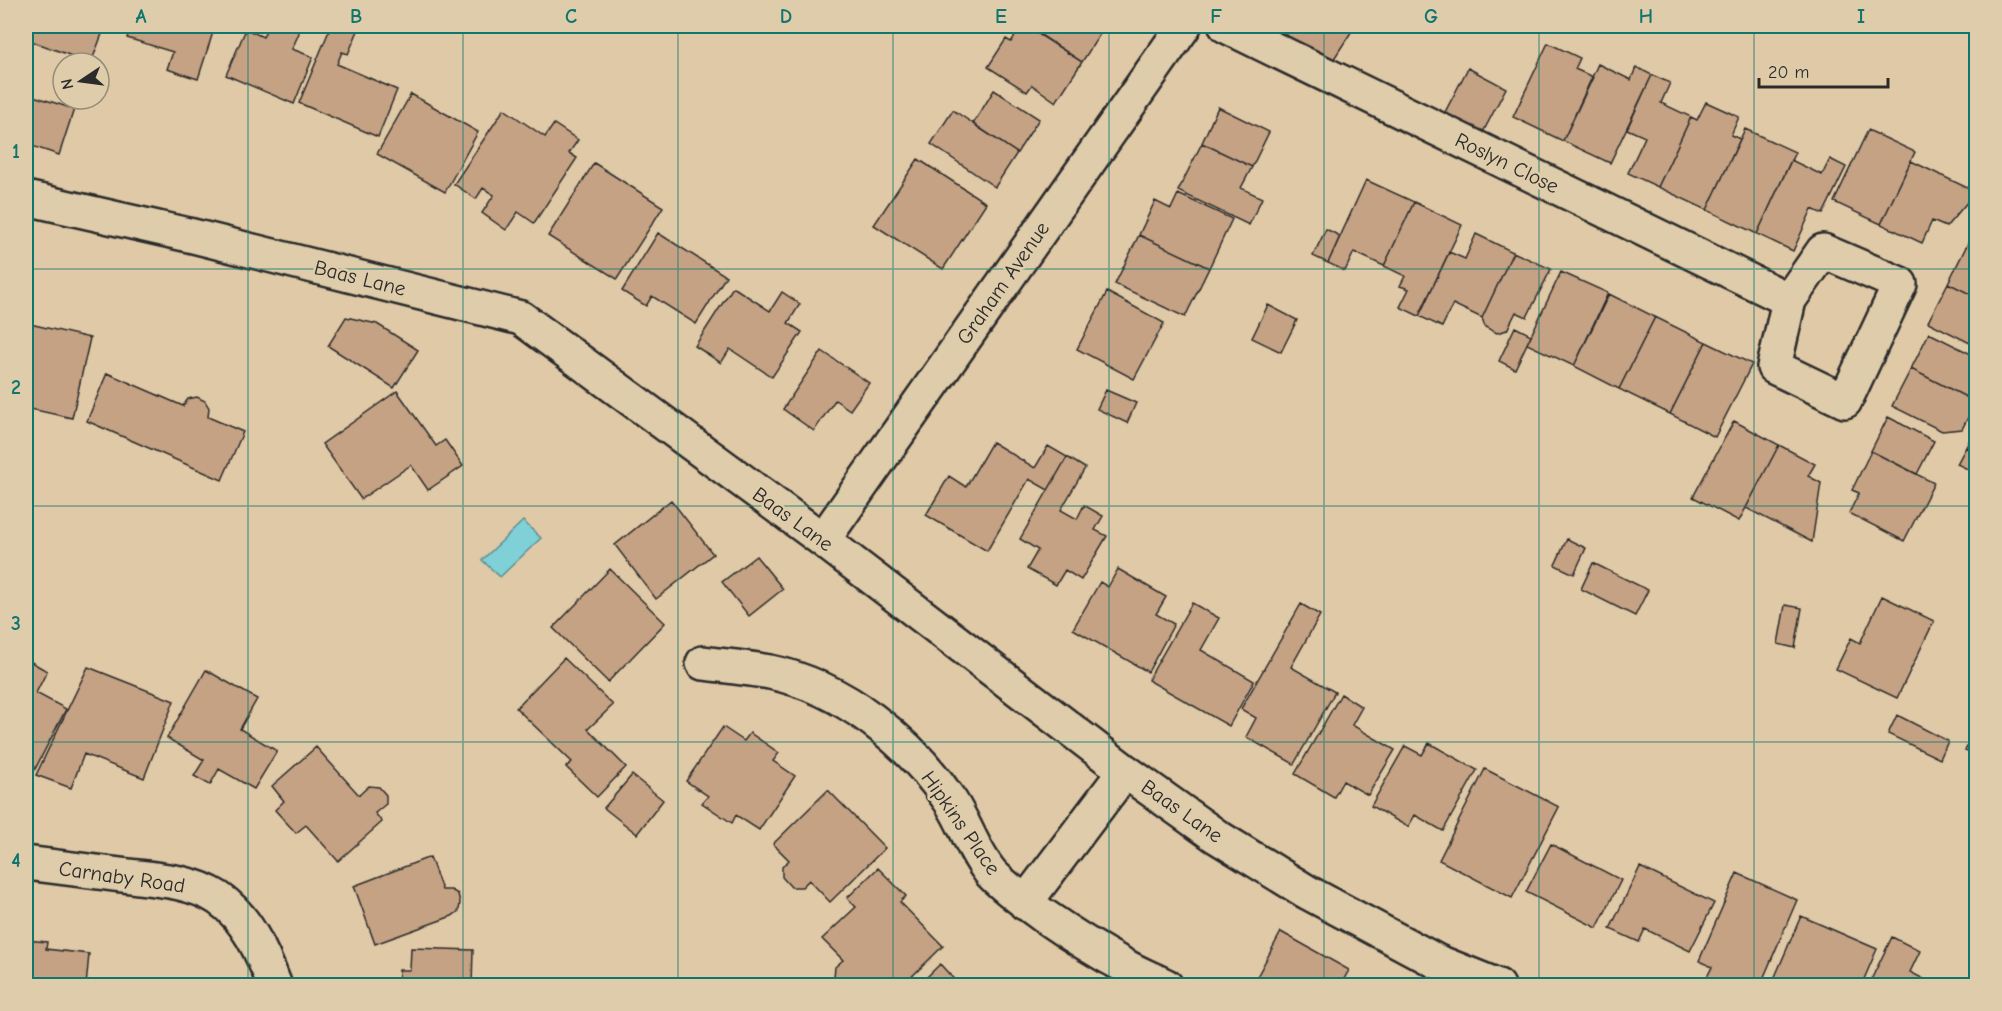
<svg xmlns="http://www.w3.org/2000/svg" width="2002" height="1011" viewBox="0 0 2002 1011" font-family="'Comic Neue',sans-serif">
<rect width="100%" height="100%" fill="#e0c9a6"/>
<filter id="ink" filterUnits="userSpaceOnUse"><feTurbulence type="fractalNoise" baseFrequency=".0167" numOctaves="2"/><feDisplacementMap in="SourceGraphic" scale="12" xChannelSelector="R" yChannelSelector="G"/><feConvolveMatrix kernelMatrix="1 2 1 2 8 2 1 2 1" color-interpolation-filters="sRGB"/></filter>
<g filter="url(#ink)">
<path fill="#7fd0d7" stroke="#5d8e92" stroke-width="1.5" d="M 523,521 L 541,538 L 500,577 L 482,560 Z"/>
<path fill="#c5a284" stroke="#2b2b2b" stroke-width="1.5" d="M 26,26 L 105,26 L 91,63 L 26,39 Z
M 131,26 L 215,26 L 198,79 L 167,69 L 173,52 L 127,38 Z
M 268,26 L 295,26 L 299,33 L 292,49 L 313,57 L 294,104 L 226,75 L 246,29 L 263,37 Z
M 331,26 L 360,26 L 348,54 L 342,52 L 337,64 L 397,90 L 378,137 L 299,103 Z
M 1022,26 L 1026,26 L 1082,62 L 1056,102 L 1032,85 L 1027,92 L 988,67 L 1006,39 L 1011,42 Z
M 1040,26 L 1087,26 L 1100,34 L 1082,62 L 1036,32 Z
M 1272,26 L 1355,26 L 1330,65 Z
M 1548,43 L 1580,58 L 1575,69 L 1593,77 L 1563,141 L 1513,117 Z
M 1598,64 L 1631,80 L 1636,67 L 1652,75 L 1610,163 L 1563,141 Z
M 1468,68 L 1506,88 L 1481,136 L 1443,116 Z
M 1652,75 L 1670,83 L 1661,103 L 1691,117 L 1658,187 L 1628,173 L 1645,137 L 1627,129 Z
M 994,90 L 1039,119 L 1017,153 L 973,124 Z
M 27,94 L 74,109 L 59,155 L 26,144 Z
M 411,94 L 478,132 L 445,192 L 377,154 Z
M 1706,102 L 1739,117 L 1731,135 L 1740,139 L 1707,210 L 1658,187 L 1691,117 L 1697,120 Z
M 1218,107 L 1269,132 L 1252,167 L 1202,143 Z
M 504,109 L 545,137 L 554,124 L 578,140 L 569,153 L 577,158 L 534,223 L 518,212 L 506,230 L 482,213 L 494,195 L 483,188 L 476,199 L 454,184 Z
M 953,110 L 1017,153 L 995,187 L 931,144 Z
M 1745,129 L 1795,152 L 1757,234 L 1707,210 Z
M 1868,130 L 1915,152 L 1881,224 L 1834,202 Z
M 1202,143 L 1252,167 L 1241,188 L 1262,198 L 1249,225 L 1178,191 Z
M 918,159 L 986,203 L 943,269 L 874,225 Z
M 1830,159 L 1846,167 L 1823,214 L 1812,209 L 1793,251 L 1757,234 L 1791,160 L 1822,175 Z
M 1911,161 L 1976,192 L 1946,227 L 1932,221 L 1922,243 L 1881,224 Z
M 594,163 L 663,207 L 617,279 L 548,236 Z
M 1366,180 L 1414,202 L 1384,266 L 1354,252 L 1345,271 L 1328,263 Z
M 1178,194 L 1232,219 L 1209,268 L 1139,235 L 1155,201 L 1171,209 Z
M 1414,202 L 1462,225 L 1419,316 L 1400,307 L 1409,289 L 1400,286 L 1405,276 L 1384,266 Z
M 1976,227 L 1976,297 L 1948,283 Z
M 1326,229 L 1340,236 L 1328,263 L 1313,256 Z
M 658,233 L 726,276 L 696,324 L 652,296 L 646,306 L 622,291 Z
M 1476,234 L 1513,252 L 1482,318 L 1453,304 L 1442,327 L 1419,316 L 1449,252 L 1465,259 Z
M 1139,235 L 1209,268 L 1185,317 L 1115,284 Z
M 1513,252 L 1551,269 L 1527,317 L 1516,312 L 1507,330 L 1497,333 L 1485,327 L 1482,318 Z
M 1561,272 L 1608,293 L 1574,366 L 1527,344 Z
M 1948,283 L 1976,297 L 1976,346 L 1928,322 Z
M 733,287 L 770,311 L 782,292 L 800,304 L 788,323 L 802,332 L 772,377 L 730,349 L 721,363 L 695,346 Z
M 1107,292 L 1164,323 L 1134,379 L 1077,349 Z
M 1609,294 L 1655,317 L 1619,389 L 1574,366 Z
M 1268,305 L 1297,320 L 1281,352 L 1252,338 Z
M 346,317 L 377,324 L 418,350 L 394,388 L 328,346 Z
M 1655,317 L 1706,342 L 1670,414 L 1619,389 Z
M 26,323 L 90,338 L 72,418 L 26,408 Z
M 1515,327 L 1531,335 L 1515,369 L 1499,361 Z
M 1929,333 L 1975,356 L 1976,358 L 1976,402 L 1911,369 Z
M 1706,342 L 1752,364 L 1715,437 L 1670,414 Z
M 822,351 L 869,383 L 850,410 L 835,400 L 814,431 L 783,409 Z
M 1911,369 L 1976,402 L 1962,429 L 1942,431 L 1892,406 Z
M 107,373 L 183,406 L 188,399 L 197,397 L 205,401 L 209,408 L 208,417 L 243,432 L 222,480 L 87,421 Z
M 1106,390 L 1136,403 L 1127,423 L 1097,409 Z
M 397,391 L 436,446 L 445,440 L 463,466 L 428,490 L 411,465 L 361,499 L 322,444 Z
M 1888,417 L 1934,441 L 1917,474 L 1871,451 Z
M 1734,421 L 1779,445 L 1739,521 L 1693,497 Z
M 1974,431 L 1976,432 L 1976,452 L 1966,447 Z
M 992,442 L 1035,468 L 1048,446 L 1067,457 L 1048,490 L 1029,479 L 987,551 L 926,515 L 949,476 L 966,487 Z
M 1779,445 L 1815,464 L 1808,476 L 1821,483 L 1812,542 L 1746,508 Z
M 1966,447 L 1976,452 L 1976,473 L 1957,464 Z
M 1871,451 L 1934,483 L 1904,541 L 1849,513 L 1859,493 L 1852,490 Z
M 1067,457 L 1085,468 L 1061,510 L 1077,519 L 1084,505 L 1103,516 L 1095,530 L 1107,536 L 1081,580 L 1065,570 L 1056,585 L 1027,569 L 1038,550 L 1020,539 Z
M 671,500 L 713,554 L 656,599 L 615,545 Z
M 1567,539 L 1586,548 L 1574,574 L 1555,565 Z
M 756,556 L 783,589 L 749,616 L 722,582 Z
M 1593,563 L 1648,590 L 1635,616 L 1581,589 Z
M 610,569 L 665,623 L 608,682 L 553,628 Z
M 1118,569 L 1166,597 L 1156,614 L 1174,624 L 1148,672 L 1073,629 L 1100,582 L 1108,587 Z
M 1882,596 L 1934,621 L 1897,698 L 1836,669 L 1851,638 L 1860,643 Z
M 1192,603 L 1219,618 L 1201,650 L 1254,681 L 1229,726 L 1148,680 Z
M 1301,604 L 1320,615 L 1291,667 L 1335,692 L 1294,764 L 1246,737 L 1256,718 L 1241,709 Z
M 1785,605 L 1802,608 L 1795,648 L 1778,644 Z
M 564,658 L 613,705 L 588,729 L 626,767 L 597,797 L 566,767 L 572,762 L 516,708 Z
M 26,659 L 47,671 L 36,693 L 66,709 L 32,775 L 26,772 Z
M 88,667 L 174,701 L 144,778 L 84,754 L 71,788 L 36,775 Z
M 206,670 L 257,699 L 240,729 L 277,751 L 254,789 L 219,769 L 210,785 L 194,776 L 204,760 L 167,738 Z
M 1341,694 L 1362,707 L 1352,725 L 1395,750 L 1368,795 L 1343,781 L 1334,797 L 1295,774 Z
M 1897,715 L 1948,741 L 1940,759 L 1888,734 Z
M 1976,723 L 1976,755 L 1965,751 Z
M 723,727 L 744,741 L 750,733 L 779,753 L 773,761 L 795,776 L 759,830 L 736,815 L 732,823 L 702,803 L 708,796 L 686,781 Z
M 1429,743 L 1477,770 L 1443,831 L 1415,815 L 1408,827 L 1371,806 L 1405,746 L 1422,755 Z
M 316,747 L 359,795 L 369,786 L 379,787 L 386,795 L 386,804 L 375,813 L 382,822 L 338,861 L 306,825 L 296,833 L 275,810 L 284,801 L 272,786 Z
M 1485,769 L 1559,807 L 1512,898 L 1439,860 Z
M 632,775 L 663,800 L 637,834 L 604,808 Z
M 828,790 L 885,848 L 830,902 L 809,880 L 802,887 L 791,887 L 782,877 L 782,867 L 789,860 L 773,844 Z
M 1551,844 L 1621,880 L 1597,928 L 1526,892 Z
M 430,857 L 442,890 L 451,890 L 458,894 L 460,902 L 459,911 L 452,916 L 375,944 L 354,886 Z
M 1640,867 L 1714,903 L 1690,951 L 1645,929 L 1639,942 L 1610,929 Z
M 878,868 L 906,896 L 900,902 L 943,946 L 902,986 L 867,986 L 861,979 L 854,986 L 842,986 L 834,978 L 835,967 L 843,960 L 822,939 L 856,907 L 847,898 Z
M 1737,873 L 1797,900 L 1760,986 L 1725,986 L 1707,977 L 1712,967 L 1699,961 Z
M 1801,916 L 1877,949 L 1861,986 L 1771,986 Z
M 1281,932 L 1349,970 L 1340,986 L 1252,986 Z
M 1892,937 L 1920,951 L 1910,972 L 1937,986 L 1868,986 Z
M 26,940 L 47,942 L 46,949 L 89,954 L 86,986 L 26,986 Z
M 411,948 L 473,950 L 472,986 L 398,986 L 399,970 L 410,970 Z
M 940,964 L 960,986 L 918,986 Z"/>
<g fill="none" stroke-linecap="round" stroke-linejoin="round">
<g stroke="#2b2b2b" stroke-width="38">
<path id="street" d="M 1226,26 L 1789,300
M 26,198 L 193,236 L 521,318 L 823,540 L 1125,771 L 1216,836 L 1307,892 L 1438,962 L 1498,986
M 1823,251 L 1900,284 L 1845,401 L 1774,367 L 1789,300 Z
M 823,540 L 1184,26
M 703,663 C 725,666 748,668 770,672 C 843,687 910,741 951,802 C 966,825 973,851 991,873 C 1006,889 1026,903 1044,916 C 1070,934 1097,951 1125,966 C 1138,974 1153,979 1166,986
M 26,863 C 57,867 89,871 121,875 C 153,879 190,880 218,898 C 247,917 263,955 275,986
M 1025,903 L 1125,771"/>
</g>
<use href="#street" stroke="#deccaa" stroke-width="33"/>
</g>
</g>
<path fill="none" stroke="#0f766e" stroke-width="1.5" stroke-opacity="0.55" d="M 248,26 L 248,986M 463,26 L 463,986M 678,26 L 678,986M 893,26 L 893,986M 1109,26 L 1109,986M 1324,26 L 1324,986M 1539,26 L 1539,986M 1754,26 L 1754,986M 26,269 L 1976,269M 26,506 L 1976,506M 26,742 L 1976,742"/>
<g text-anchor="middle" stroke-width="5" stroke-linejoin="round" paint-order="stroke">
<g font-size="21" fill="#2b2b2b" stroke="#deccaa">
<text transform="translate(1507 163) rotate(26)" y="7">Roslyn Close</text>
<text transform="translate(360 278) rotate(14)" y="7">Baas Lane</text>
<text transform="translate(1003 283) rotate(-55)" y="7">Graham Avenue</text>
<text transform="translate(793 519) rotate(36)" y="7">Baas Lane</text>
<text transform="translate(1182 811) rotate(35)" y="7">Baas Lane</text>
<text transform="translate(961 823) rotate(55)" y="7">Hipkins Place</text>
<text transform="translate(122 877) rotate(8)" y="7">Carnaby Road</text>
</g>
</g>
<rect width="2002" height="1011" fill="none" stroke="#deccaa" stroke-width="66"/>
<g transform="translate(81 81) rotate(257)"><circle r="28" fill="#deccaa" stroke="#968c77" stroke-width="1.5"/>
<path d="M0-4.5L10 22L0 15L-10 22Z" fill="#2b2b2b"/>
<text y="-9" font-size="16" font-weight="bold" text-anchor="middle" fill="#2b2b2b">N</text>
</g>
<path d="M1759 78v9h129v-9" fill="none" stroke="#2b2b2b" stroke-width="3"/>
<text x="1768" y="78" font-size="18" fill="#2b2b2b" stroke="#deccaa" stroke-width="4.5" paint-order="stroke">20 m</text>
<rect x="33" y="33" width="1936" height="945" fill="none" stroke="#0f766e" stroke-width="2"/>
<g font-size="20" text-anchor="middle" font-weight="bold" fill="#0f766e">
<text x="141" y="23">A</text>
<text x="356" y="23">B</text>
<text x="571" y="23">C</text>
<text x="786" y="23">D</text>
<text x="1001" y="23">E</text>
<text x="1216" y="23">F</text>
<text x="1431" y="23">G</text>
<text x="1646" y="23">H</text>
<text x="1861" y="23">I</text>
<text x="16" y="158">1</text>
<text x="16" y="394">2</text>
<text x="16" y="630">3</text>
<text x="16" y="867">4</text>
</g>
</svg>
